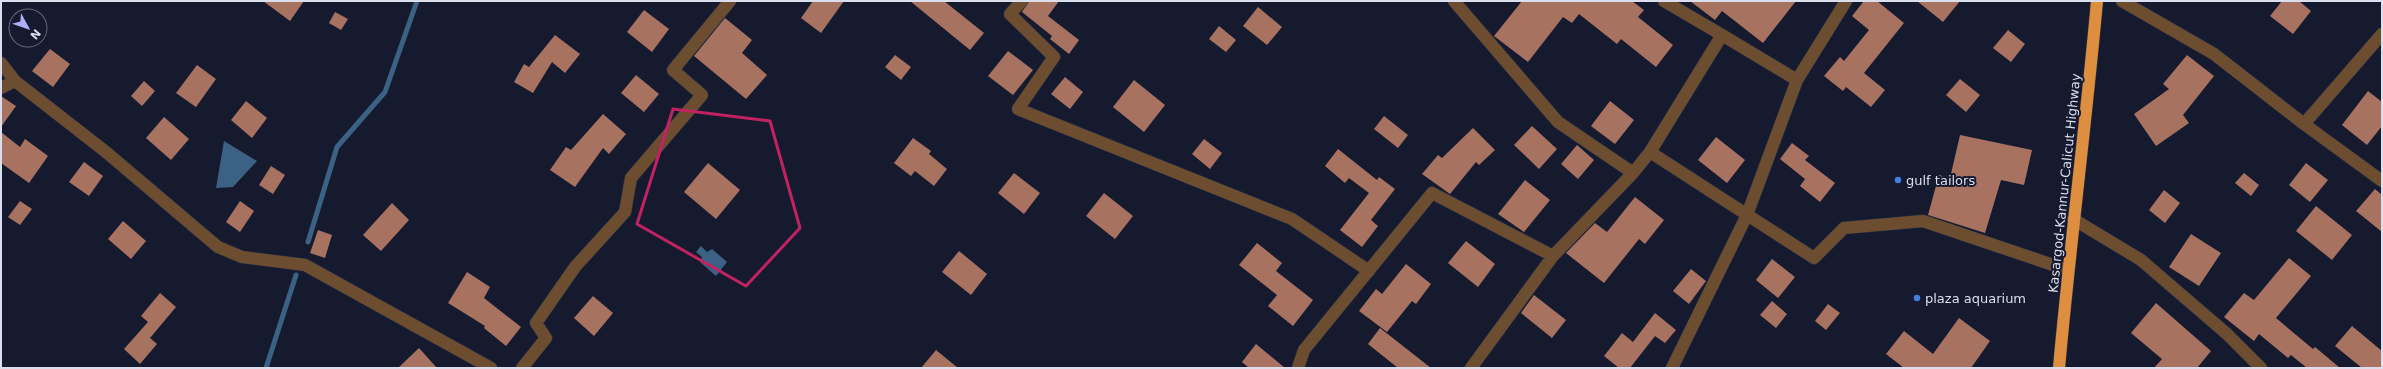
<svg xmlns="http://www.w3.org/2000/svg" width="2383" height="369" viewBox="0 0 2383 369" font-family="'DejaVu Sans',sans-serif">
<rect width="100%" height="100%" fill="#161a2f"/>
<path fill="#3b6185" d="M 224,141 L 257,161 L 233,187 L 216,188 Z
M 701,246 L 707,252 L 712,249 L 727,262 L 716,276 L 700,262 L 702,257 L 696,252 Z"/>
<g fill="none" stroke-linecap="round" stroke-linejoin="round">
<path stroke="#3b6185" stroke-width="5" d="M 308,242 L 337,147 L 385,92 L 417,1
M 266,368 L 296,275"/>
</g>
<path fill="#a87261" d="M 263,1 L 304,1 L 290,21 Z
M 813,1 L 844,1 L 821,33 L 801,18 Z
M 910,1 L 944,1 L 984,33 L 970,50 Z
M 1029,1 L 1059,1 L 1048,16 L 1079,40 L 1069,54 L 1050,39 L 1052,36 L 1022,12 Z
M 1522,1 L 1632,1 L 1644,10 L 1638,17 L 1673,45 L 1656,67 L 1621,39 L 1617,44 L 1579,14 L 1572,23 L 1563,17 L 1528,62 L 1494,36 Z
M 1690,1 L 1796,1 L 1763,43 L 1722,11 L 1715,20 Z
M 1864,1 L 1877,1 L 1904,23 L 1864,73 L 1885,90 L 1871,107 L 1846,87 L 1843,91 L 1824,76 L 1840,57 L 1844,61 L 1869,30 L 1852,16 Z
M 1917,1 L 1960,1 L 1943,22 Z
M 2282,1 L 2299,1 L 2311,11 L 2293,34 L 2270,16 Z
M 1258,7 L 1282,27 L 1267,45 L 1243,26 Z
M 644,10 L 669,29 L 652,52 L 627,32 Z
M 335,12 L 348,19 L 341,30 L 329,23 Z
M 725,18 L 752,40 L 742,53 L 767,75 L 746,99 L 694,56 Z
M 1219,26 L 1236,40 L 1226,52 L 1209,39 Z
M 2008,30 L 2025,44 L 2011,62 L 1993,48 Z
M 555,35 L 580,54 L 565,73 L 552,62 L 533,93 L 514,82 L 524,64 L 529,67 Z
M 50,49 L 70,64 L 53,87 L 32,71 Z
M 1008,51 L 1033,70 L 1013,95 L 988,76 Z
M 895,55 L 911,67 L 901,80 L 885,67 Z
M 2187,55 L 2214,76 L 2183,115 L 2189,123 L 2156,146 L 2134,114 L 2169,89 L 2163,84 Z
M 197,65 L 216,79 L 196,107 L 176,93 Z
M 636,75 L 659,94 L 644,112 L 621,93 Z
M 1065,77 L 1083,92 L 1070,109 L 1051,94 Z
M 1960,79 L 1980,95 L 1966,112 L 1946,95 Z
M 1134,80 L 1165,105 L 1144,132 L 1113,107 Z
M 144,81 L 155,91 L 142,106 L 131,96 Z
M 2368,91 L 2382,102 L 2382,126 L 2367,145 L 2342,125 Z
M 1,96 L 16,106 L 1,127 Z
M 246,101 L 267,118 L 252,138 L 231,120 Z
M 1610,101 L 1634,120 L 1615,144 L 1591,126 Z
M 603,114 L 626,134 L 609,154 L 603,148 L 575,187 L 550,170 L 566,147 L 571,150 Z
M 1384,116 L 1408,135 L 1398,148 L 1374,129 Z
M 164,117 L 189,139 L 171,160 L 146,138 Z
M 1532,126 L 1557,149 L 1539,169 L 1514,145 Z
M 1473,128 L 1495,150 L 1479,165 L 1476,162 L 1450,194 L 1422,174 L 1438,155 L 1442,158 Z
M 1,132 L 20,147 L 25,139 L 48,156 L 29,183 L 1,163 Z
M 1960,135 L 2032,150 L 2024,185 L 2001,180 L 1985,233 L 1928,215 L 1939,175 L 1950,178 Z
M 1716,137 L 1745,160 L 1727,183 L 1698,160 Z
M 913,138 L 931,151 L 929,154 L 947,169 L 934,186 L 915,171 L 911,176 L 894,163 Z
M 1204,139 L 1222,153 L 1210,169 L 1192,154 Z
M 1792,143 L 1809,156 L 1805,160 L 1835,183 L 1820,202 L 1800,186 L 1805,179 L 1780,159 Z
M 1577,145 L 1594,160 L 1578,179 L 1561,164 Z
M 1338,149 L 1377,180 L 1379,177 L 1395,189 L 1371,220 L 1378,226 L 1362,247 L 1340,230 L 1369,193 L 1349,178 L 1345,183 L 1325,166 Z
M 84,162 L 103,176 L 89,196 L 69,182 Z
M 708,163 L 740,190 L 716,219 L 684,192 Z
M 2306,163 L 2328,180 L 2310,202 L 2289,185 Z
M 271,166 L 285,175 L 273,194 L 259,185 Z
M 1014,173 L 1040,193 L 1024,214 L 998,193 Z
M 2244,173 L 2259,185 L 2251,196 L 2235,183 Z
M 1525,180 L 1550,200 L 1524,232 L 1498,214 Z
M 2375,189 L 2382,195 L 2382,232 L 2356,211 Z
M 2164,190 L 2180,203 L 2165,223 L 2149,210 Z
M 1104,193 L 1133,216 L 1115,239 L 1086,216 Z
M 1635,197 L 1664,220 L 1645,244 L 1639,239 L 1604,283 L 1566,253 L 1595,223 L 1607,232 Z
M 20,201 L 32,209 L 20,225 L 8,217 Z
M 240,201 L 254,211 L 240,232 L 226,222 Z
M 392,203 L 409,220 L 381,251 L 363,235 Z
M 2316,206 L 2352,235 L 2332,260 L 2296,231 Z
M 123,221 L 146,241 L 131,259 L 108,239 Z
M 318,230 L 332,235 L 325,258 L 310,253 Z
M 2191,234 L 2221,253 L 2199,286 L 2169,267 Z
M 1466,241 L 1495,264 L 1478,287 L 1448,263 Z
M 1257,243 L 1282,263 L 1276,271 L 1313,300 L 1293,326 L 1268,306 L 1277,295 L 1239,265 Z
M 959,251 L 987,274 L 971,295 L 942,272 Z
M 2289,258 L 2311,276 L 2276,318 L 2313,349 L 2315,347 L 2340,368 L 2307,368 L 2291,355 L 2288,358 L 2259,334 L 2254,341 L 2224,317 L 2244,293 L 2254,300 Z
M 1772,259 L 1795,277 L 1778,298 L 1756,280 Z
M 1406,264 L 1431,284 L 1416,304 L 1412,301 L 1387,332 L 1359,311 L 1376,289 L 1382,294 Z
M 1691,269 L 1706,281 L 1689,304 L 1673,291 Z
M 467,272 L 490,287 L 484,298 L 521,327 L 506,346 L 484,328 L 485,326 L 448,303 Z
M 160,293 L 176,307 L 150,338 L 157,344 L 140,364 L 124,349 L 148,322 L 141,316 Z
M 1534,295 L 1566,320 L 1552,338 L 1521,313 Z
M 593,296 L 613,313 L 594,336 L 574,318 Z
M 1772,301 L 1787,314 L 1776,328 L 1760,315 Z
M 2156,303 L 2211,351 L 2197,368 L 2154,368 L 2162,359 L 2131,333 Z
M 1828,304 L 1840,313 L 1826,330 L 1815,321 Z
M 1655,313 L 1676,330 L 1665,343 L 1655,336 L 1630,368 L 1619,368 L 1604,356 L 1622,333 L 1633,342 Z
M 1959,318 L 1990,341 L 1971,368 L 1904,368 L 1886,354 L 1904,331 L 1933,354 Z
M 2352,326 L 2382,351 L 2382,368 L 2362,368 L 2335,346 Z
M 1380,328 L 1431,368 L 1398,368 L 1368,344 Z
M 1256,344 L 1285,368 L 1249,368 L 1242,362 Z
M 419,348 L 437,368 L 398,368 Z
M 936,350 L 958,368 L 921,368 Z"/>
<g fill="none" stroke-linecap="round" stroke-linejoin="round">
<g stroke="#32364a" stroke-width="13">
<path id="street" d="M 1022,1 L 1010,14 L 1054,57 L 1018,109 L 1292,219 L 1369,271
M 1454,1 L 1558,122 L 1633,173 L 1650,152 L 1814,258 L 1844,228 L 1923,221 L 2068,270
M 1664,1 L 1722,35
M 2122,1 L 2214,54 L 2304,124 L 2382,34
M 1,63 L 15,81 L 106,152 L 218,247 L 242,257 L 305,265 L 491,368
M 1,88 L 15,81
M 2304,124 L 2382,181
M 1650,152 L 1722,35 L 1797,80 L 1846,1
M 2073,219 L 2141,260 L 2227,334 L 2261,368
M 522,368 L 546,338 L 536,323 L 575,267 L 625,212 L 631,178 L 702,95 L 673,70 L 730,1
M 1298,368 L 1304,350 L 1432,193 L 1553,256 L 1633,173
M 1471,368 L 1553,256
M 1672,368 L 1747,215 L 1797,80"/>
</g>
<g stroke="#32364a" stroke-width="13">
<path id="highway" d="M 2059,368 C 2070,245 2086,124 2097,1"/>
</g>
<use href="#street" stroke="#6c4d30" stroke-width="12"/>
<use href="#highway" stroke="#dd8f3f" stroke-width="12"/>
</g>
<path fill="none" stroke="#c32262" stroke-width="3" stroke-linejoin="round" d="M 673,109 L 770,121 L 800,228 L 746,286 L 637,224 Z"/>
<g fill="#3f7fe0" stroke="#161a2f" stroke-width="1.5">
<circle cx="1898" cy="180" r="4"/>
<circle cx="1917" cy="298" r="4"/>
</g>
<g text-anchor="middle" stroke-width="4" stroke-linejoin="round" paint-order="stroke">
<g font-size="13" fill="#dbdfed" stroke="#161a2f" text-anchor="start">
<text x="1906" y="185">gulf tailors</text>
<text x="1925" y="303">plaza aquarium</text>
</g>
<g font-size="13" fill="#dbdfed" stroke="#161a2f">
<text transform="translate(2064 183) rotate(-84)" y="5">Kasargod-Kannur-Calicut Highway</text>
</g>
</g>
<rect width="2383" height="369" fill="none" stroke="#dbdfed" stroke-width="4"/>
<g transform="translate(28 28) rotate(130)"><circle r="19" fill="#161a2f" stroke="#65697b"/>
<path d="M0-3L7 15L0 10L-7 15Z" fill="#acaffb"/>
<text y="-6" font-size="11" font-weight="bold" text-anchor="middle" fill="#dbdfed">N</text>
</g>
</svg>
